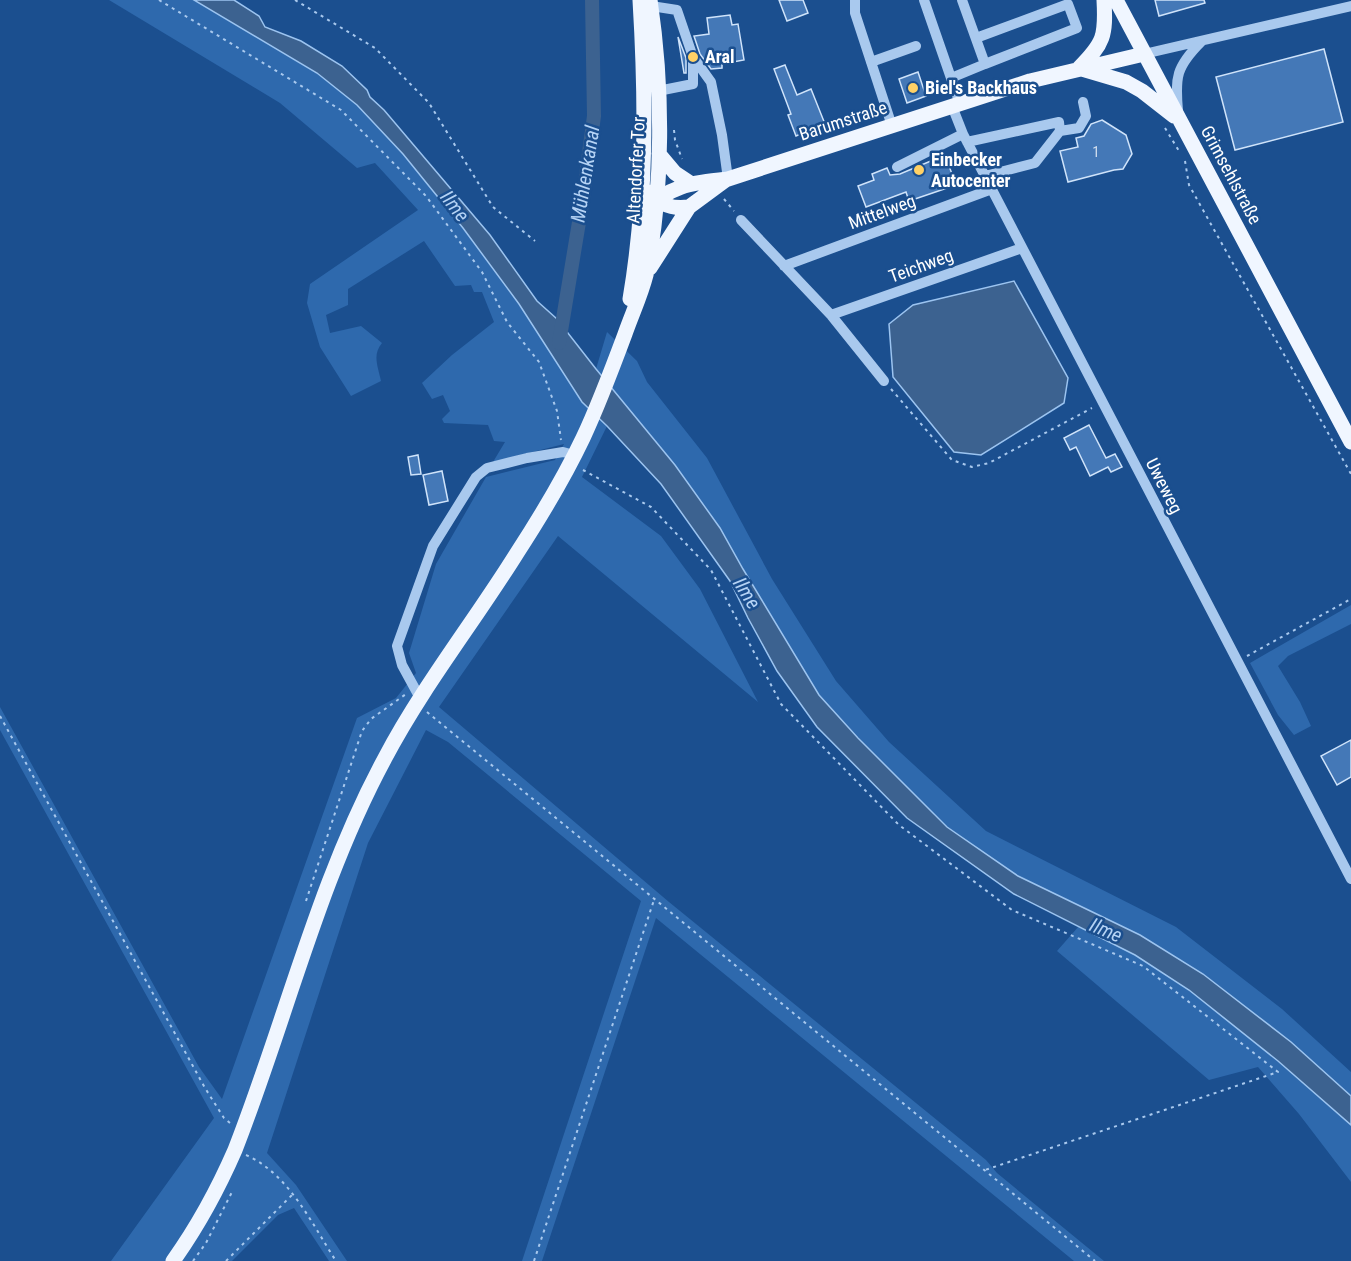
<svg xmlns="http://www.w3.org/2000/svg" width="1351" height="1261" viewBox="0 0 1351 1261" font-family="'Roboto Condensed',sans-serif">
<rect width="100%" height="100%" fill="#1b4f8f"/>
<path fill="#2e69ad" d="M 109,0 L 194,0 L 317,73 L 357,105 L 403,154 L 463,228 L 519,304 L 582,402 L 607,426 L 582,477 L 661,536 L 700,589 L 758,702 L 558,536 L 439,707 L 669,902 L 986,1160 L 997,1173 L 1104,1261 L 1074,1261 L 656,918 L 542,1261 L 522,1261 L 641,901 L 448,742 L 426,730 L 368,843 L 267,1153 L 296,1185 L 347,1261 L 329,1261 L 294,1208 L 278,1215 L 232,1261 L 111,1261 L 214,1118 L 0,730 L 0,707 L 199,1067 L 222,1099 L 357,718 L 396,698 L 416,673 L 409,653 L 436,564 L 486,477 L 555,460 L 564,444 L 493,462 L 505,442 L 494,441 L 488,425 L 444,423 L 442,419 L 450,411 L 443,395 L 432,399 L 422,383 L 452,355 L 494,322 L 482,292 L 474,292 L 471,285 L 455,286 L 424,241 L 348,289 L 348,305 L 326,315 L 330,333 L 361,326 L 382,343 C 372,355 378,366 381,381 L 351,396 L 320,347 L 307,303 L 310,284 L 418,210 L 375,163 L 357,168 L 280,103 Z
M 607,332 L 637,361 L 647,382 L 707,458 L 772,579 L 836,681 L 889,742 L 986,831 L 1176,927 L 1282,1009 L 1351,1072 L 1351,1096 L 1291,1042 L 1203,974 L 1140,935 L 1018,876 L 947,827 L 860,739 L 819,695 L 743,569 L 720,528 L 675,465 L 596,369 Z
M 1351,605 L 1351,624 L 1288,656 L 1278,666 L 1300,702 L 1311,726 L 1294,735 L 1278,715 L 1250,663 Z
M 1079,926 L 1135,955 L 1189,990 L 1278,1061 L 1351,1125 L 1351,1182 L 1299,1114 L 1258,1067 L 1209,1080 L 1057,951 Z"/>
<path fill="#3c6290" stroke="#9cc4f0" stroke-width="1.5" d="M 194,0 L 234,0 L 259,16 L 265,27 L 301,41 L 342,66 L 367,90 L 370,97 L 384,110 L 490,235 L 537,301 L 557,319 L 596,369 L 675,465 L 720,528 L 743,569 L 819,695 L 858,738 L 947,827 L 1018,876 L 1140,935 L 1203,974 L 1291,1042 L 1351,1096 L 1351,1125 L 1278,1061 L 1189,990 L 1135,955 L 1014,894 L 907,818 L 817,727 L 777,671 L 748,618 L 730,581 L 661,484 L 607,426 L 582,402 L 519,304 L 463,228 L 403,154 L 357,105 L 317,73 Z
M 1014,281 L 1068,378 L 1064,403 L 981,455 L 954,452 L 893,377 L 889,324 L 913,305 Z"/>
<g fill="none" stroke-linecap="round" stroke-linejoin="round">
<path stroke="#3c6290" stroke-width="14" d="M 559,343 L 583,198 L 594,116 L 592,0"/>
</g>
<path fill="#4478b7" stroke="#cfe3fa" stroke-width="1.5" d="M 779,0 L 803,0 L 808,13 L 787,21 Z
M 1155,0 L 1204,0 L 1205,3 L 1159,16 Z
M 730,15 L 732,25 L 738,24 L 744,60 L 722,64 L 722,68 L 711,69 L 700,54 L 694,36 L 709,34 L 707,18 Z
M 678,37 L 686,58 L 686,73 L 684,73 Z
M 1324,49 L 1343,122 L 1235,150 L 1216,77 Z
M 785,65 L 797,95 L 811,89 L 825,124 L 796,136 L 788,115 L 791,114 L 774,69 Z
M 918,72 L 926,96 L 907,103 L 899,79 Z
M 1102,120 L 1126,135 L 1132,154 L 1123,169 L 1114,170 L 1068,182 L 1060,151 L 1078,147 L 1076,138 L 1084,136 L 1091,124 Z
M 945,155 L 956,185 L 909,201 L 906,192 L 866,207 L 858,186 L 874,180 L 872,174 L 887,168 L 890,175 L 900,174 Z
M 1089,425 L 1106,458 L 1115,454 L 1122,467 L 1111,472 L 1108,467 L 1090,476 L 1076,447 L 1070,450 L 1064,438 Z
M 418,455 L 421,474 L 411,475 L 408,457 Z
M 442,471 L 448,501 L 429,505 L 423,475 Z
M 1351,740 L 1351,777 L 1337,785 L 1321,756 Z"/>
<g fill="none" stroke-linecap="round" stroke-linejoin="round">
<path stroke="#a9c9ee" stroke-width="2" stroke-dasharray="3 4.5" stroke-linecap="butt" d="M 159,0 L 341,110 L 426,196 L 482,272 L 507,322 L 539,362 L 557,411 L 561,440
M 295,0 L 375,48 L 429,103 L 493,207 L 535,241
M 1165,128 L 1179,151
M 674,130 L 675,140 L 682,159
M 1185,161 L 1189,185 L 1351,474
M 724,199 L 734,211
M 891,389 L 952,460 L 972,467 L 989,463 L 1092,408
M 583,470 L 651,507 L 711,570 L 781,704 L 899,825 L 1012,910 L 1143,966 L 1278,1072 L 985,1170
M 1247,656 L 1351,599
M 427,712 L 1095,1261
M 0,716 L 205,1088 L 224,1118 L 230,1123
M 306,901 L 362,731 L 371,719 L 406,694
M 246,1155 C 289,1174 312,1224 336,1261
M 193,1261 L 206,1243 L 233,1190
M 226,1261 L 292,1195
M 534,1261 L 654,900"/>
<path stroke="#a9c9ee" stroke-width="10" d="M 855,0 L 855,13 L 892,126
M 924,0 L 951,78
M 651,6 L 677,10 L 693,57 L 693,84 L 658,91
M 976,38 L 1068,4 L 1077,28 L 985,64
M 1144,54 L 1351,6
M 693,57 L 711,82 L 722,135 L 728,179
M 871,62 L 916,46
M 960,104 L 951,78 L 985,64 L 962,0
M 952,106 L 963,134 L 1351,879
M 1178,111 C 1175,77 1176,67 1201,42
M 1060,131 L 1079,128 L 1086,116 L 1083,102
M 967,142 L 1059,122 L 1060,131 L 1035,163 L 985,176
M 897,167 L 963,134
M 741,220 L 831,315 L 884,381
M 784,266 L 992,189
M 831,315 L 1022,248
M 420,698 L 402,665 L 397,646 L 433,546 L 476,477 L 487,468 L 527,458 L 563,452 L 574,455"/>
<path stroke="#f0f6ff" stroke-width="15" d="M 1116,0 L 1351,442
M 1079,68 C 1104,43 1106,36 1104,0
M 1082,69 L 1126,82 L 1142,91 L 1174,116
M 659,154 L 675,173 L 690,183
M 651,192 C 660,206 673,209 689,207
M 642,213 C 670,185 690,183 728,179 L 1030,81 L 1144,54
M 650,268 L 689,207 L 727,179
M 630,299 C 647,199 646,100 640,0
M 173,1261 C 198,1226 218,1189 235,1150 C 286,1020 318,882 385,758 C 423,686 474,622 517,553 C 541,516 564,478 583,438 C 599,404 612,369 625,334 C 632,314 641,295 646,275 C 664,188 663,87 650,0"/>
</g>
<g fill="#ffd166" stroke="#1b4f8f" stroke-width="2">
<circle cx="693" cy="57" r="6"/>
<circle cx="913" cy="88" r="6"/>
<circle cx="919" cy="170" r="6"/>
</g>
<g text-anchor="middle" stroke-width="5" stroke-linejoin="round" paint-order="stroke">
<g font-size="15" fill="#d0dded">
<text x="1096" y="157">1</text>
</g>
<g font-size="18" font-weight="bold" fill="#fff" stroke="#1b4f8f" text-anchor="start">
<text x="705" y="63">Aral</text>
<text x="925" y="94">Biel's Backhaus</text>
<text x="931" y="166">Einbecker<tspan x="931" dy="21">Autocenter</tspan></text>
</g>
<g font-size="18" fill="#fff" stroke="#1b4f8f">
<text transform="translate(843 121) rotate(-18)" y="6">Barumstraße</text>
<text transform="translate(636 170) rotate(-87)" y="6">Altendorfer Tor</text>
<text transform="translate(1231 175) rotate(62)" y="6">Grimsehlstraße</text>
<text transform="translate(882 212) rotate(-20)" y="6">Mittelweg</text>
<text transform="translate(921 266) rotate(-20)" y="6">Teichweg</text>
<text transform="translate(1164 486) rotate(63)" y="6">Uweweg</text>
</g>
<g font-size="20" font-style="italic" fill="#b5d3f5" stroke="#1b4f8f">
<text transform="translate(585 174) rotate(-81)" y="7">Mühlenkanal</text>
<text transform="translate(455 206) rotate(52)" y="7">Ilme</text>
<text transform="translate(747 593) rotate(58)" y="7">Ilme</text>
<text transform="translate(1106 930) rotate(23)" y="7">Ilme</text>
</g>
</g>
</svg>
